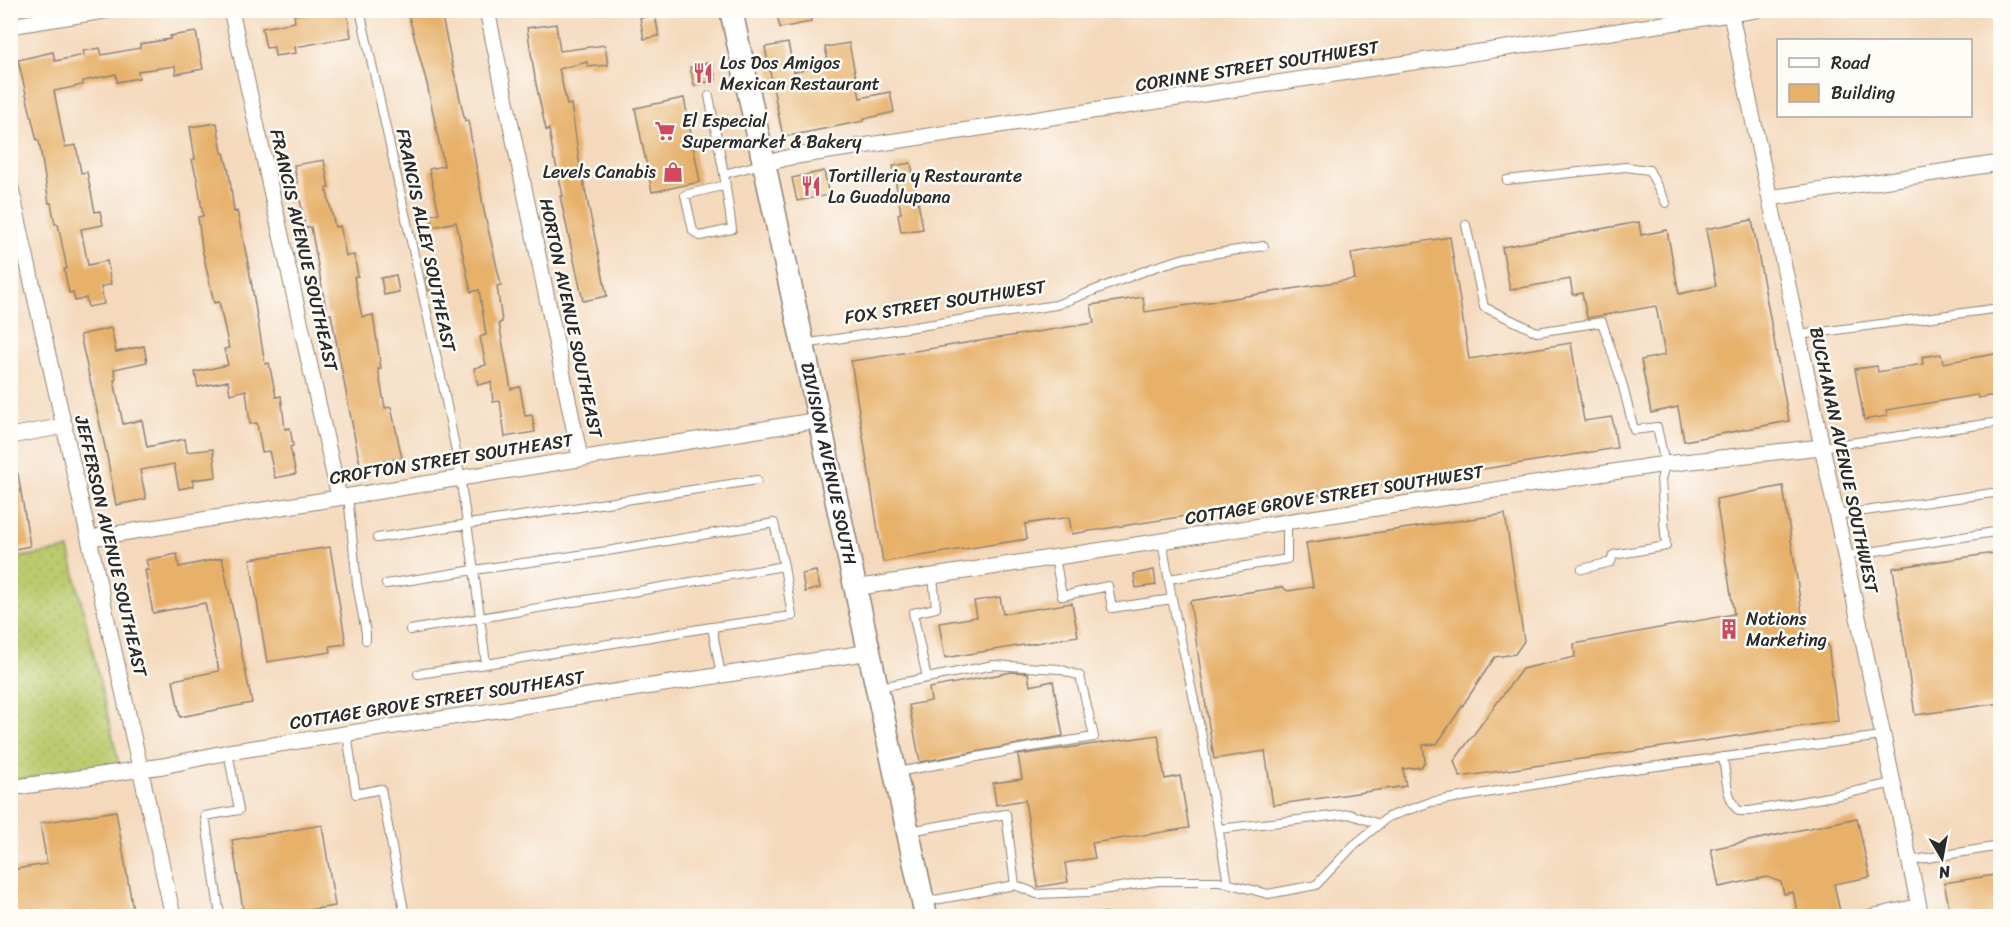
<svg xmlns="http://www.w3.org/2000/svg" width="2011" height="927" viewBox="0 0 2011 927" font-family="Sriracha,sans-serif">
<defs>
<pattern id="grass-dots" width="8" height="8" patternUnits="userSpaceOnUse" patternTransform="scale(1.5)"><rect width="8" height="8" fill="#bbcb6e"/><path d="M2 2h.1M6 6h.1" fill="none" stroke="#a1ae5f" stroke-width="1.8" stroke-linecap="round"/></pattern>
</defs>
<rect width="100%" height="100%" fill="#fdfcf7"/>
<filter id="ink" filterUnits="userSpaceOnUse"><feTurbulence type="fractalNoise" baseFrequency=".0167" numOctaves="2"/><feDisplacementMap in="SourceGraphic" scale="12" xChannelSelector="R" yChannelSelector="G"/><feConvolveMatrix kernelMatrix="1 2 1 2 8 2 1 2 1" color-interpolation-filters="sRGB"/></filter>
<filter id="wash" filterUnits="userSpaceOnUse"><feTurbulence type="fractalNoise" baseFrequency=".008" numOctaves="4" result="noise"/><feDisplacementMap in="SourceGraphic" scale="24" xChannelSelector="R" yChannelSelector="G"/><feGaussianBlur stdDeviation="1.35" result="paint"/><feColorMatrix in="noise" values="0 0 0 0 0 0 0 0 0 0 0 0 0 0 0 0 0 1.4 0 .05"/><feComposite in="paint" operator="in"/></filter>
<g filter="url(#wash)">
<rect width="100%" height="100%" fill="#f4d9bc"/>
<path fill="url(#grass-dots)" stroke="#737b4c" stroke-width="1.5" d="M 69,549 L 119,764 L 11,781 L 11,559 Z"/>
<g id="blocks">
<path fill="#e7b16b" d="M 333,10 L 347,10 L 351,37 L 295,47 L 296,53 L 275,56 L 274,47 L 266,48 L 262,28 L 295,22 L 294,15 Z
M 407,10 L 444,10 L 445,16 L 442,17 L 451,59 L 465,121 L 468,120 L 484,211 L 501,285 L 497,286 L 502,322 L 499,323 L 511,389 L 520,387 L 525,416 L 532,415 L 535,432 L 505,437 L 500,401 L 493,402 L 491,382 L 478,385 L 474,368 L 486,365 L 480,337 L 486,335 L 479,290 L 471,292 L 456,222 L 433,227 L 431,215 L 439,213 L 429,169 L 444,166 L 427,84 Z
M 776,10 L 809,10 L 811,22 L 780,28 Z
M 655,15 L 659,36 L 644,39 L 640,18 Z
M 556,24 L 560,51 L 605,45 L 608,65 L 588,67 L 587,62 L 559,69 L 567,105 L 571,104 L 579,160 L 607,296 L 583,301 L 560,196 L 563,196 L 555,160 L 554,160 L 549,129 L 546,130 L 536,84 L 527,28 Z
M 196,32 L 203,69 L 176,74 L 175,66 L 138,71 L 139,78 L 117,82 L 116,74 L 83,81 L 83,85 L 54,91 L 65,147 L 76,145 L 81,173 L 87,172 L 95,212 L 100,211 L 103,225 L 81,229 L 88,265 L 107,261 L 111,284 L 101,287 L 104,304 L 88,307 L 86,298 L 75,301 L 73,292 L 69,293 L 64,269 L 67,269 L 58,224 L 55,224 L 51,203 L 49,203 L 39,141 L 37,141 L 18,60 L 53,52 L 55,61 L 84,55 L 83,51 L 100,48 L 102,55 L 140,48 L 140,44 L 170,39 L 170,36 Z
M 788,43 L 794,72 L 829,65 L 825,47 L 849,43 L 860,98 L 890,92 L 894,112 L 864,119 L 864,121 L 783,137 L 765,47 Z
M 712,62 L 716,80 L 694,85 L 690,67 Z
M 684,98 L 700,182 L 652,192 L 635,108 Z
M 217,123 L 222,153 L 224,153 L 229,172 L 234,212 L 237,211 L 248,263 L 265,364 L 269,363 L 276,397 L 281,396 L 285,429 L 290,428 L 293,446 L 290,447 L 296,474 L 275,478 L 269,451 L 262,452 L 257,423 L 250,424 L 246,390 L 230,394 L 228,381 L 198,387 L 195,372 L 228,365 L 224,349 L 229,348 L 219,302 L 214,303 L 202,248 L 198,217 L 203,216 L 197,179 L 192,160 L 195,159 L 190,127 Z
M 324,160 L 329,188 L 326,188 L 335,227 L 340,226 L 346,256 L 354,255 L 358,276 L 354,277 L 362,317 L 373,315 L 381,369 L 378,369 L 385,408 L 391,407 L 402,458 L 360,465 L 331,314 L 327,315 L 311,227 L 305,228 L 294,165 Z
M 911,163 L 923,229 L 901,232 L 898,214 L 901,213 L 893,166 Z
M 824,171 L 829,195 L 797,201 L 792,178 Z
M 1752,220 L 1789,421 L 1684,441 L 1678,407 L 1651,413 L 1641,360 L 1665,355 L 1656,306 L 1587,318 L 1582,293 L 1573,295 L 1570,279 L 1510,290 L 1502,247 L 1639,222 L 1641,235 L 1667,230 L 1679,294 L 1716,286 L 1706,229 Z
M 1450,237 L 1469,359 L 1571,343 L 1584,421 L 1612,417 L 1617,448 L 1072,534 L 1069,517 L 1025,524 L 1027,539 L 883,562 L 851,361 L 1094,323 L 1091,305 L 1143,297 L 1145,312 L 1355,279 L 1351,253 Z
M 441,274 L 443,289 L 428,291 L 426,276 Z
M 396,275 L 399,292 L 384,295 L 381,278 Z
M 111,328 L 116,352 L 144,346 L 147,362 L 114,369 L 116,379 L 114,380 L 123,424 L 142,420 L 147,447 L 185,439 L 187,452 L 213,449 L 216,477 L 192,480 L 194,486 L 179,489 L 174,464 L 140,470 L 146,499 L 116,505 L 107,456 L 80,335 Z
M 2001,353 L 2001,394 L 1978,398 L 1977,395 L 1886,410 L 1887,416 L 1864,420 L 1855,369 L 1877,366 L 1878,372 L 1923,364 L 1922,357 L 1941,354 L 1943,363 Z
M 18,474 L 30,546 L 10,550 L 10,475 Z
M 1783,486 L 1807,647 L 1828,644 L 1838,721 L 1460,777 L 1454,761 L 1522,669 L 1575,657 L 1574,644 L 1734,614 L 1716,499 Z
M 1505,514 L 1524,641 L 1515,654 L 1495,657 L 1437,744 L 1423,745 L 1425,761 L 1421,767 L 1403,769 L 1406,786 L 1273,805 L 1265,751 L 1214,759 L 1190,601 L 1282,587 L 1288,591 L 1313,587 L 1306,543 Z
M 330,547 L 346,644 L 330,646 L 331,652 L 267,662 L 250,559 Z
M 2001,552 L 2001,703 L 1915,715 L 1893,568 Z
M 177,554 L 179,567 L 222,558 L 252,703 L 180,717 L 173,680 L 219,671 L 205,603 L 153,613 L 145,570 L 149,570 L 146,560 Z
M 1154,570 L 1156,585 L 1136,588 L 1134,574 Z
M 816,571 L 820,588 L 805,592 L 802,574 Z
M 1000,597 L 1003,614 L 1072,603 L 1078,636 L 945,658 L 939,623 L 977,617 L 974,601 Z
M 1012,672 L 1028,673 L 1030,686 L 1053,681 L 1063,736 L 920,762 L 909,705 L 931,701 L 929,688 Z
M 1158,735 L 1165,779 L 1180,776 L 1189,828 L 1092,843 L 1095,858 L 1065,863 L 1068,882 L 1038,887 L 1025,800 L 996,805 L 993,783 L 1022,779 L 1018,755 Z
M 116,811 L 134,916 L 10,916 L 10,870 L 47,864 L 40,823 Z
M 1857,818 L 1870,877 L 1834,884 L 1841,916 L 1798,916 L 1793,892 L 1784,894 L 1781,882 L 1767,877 L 1719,887 L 1711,849 Z
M 322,825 L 335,906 L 268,916 L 244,916 L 232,840 Z
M 2001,874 L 2001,916 L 1951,916 L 1944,883 Z"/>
</g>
</g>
<g filter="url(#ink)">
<use href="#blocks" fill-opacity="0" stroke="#908274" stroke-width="1.5"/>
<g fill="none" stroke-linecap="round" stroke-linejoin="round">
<g stroke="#908274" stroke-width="10">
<path id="lane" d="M 360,10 L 443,386 L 457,457 L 474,570 L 607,551 L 774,523 L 784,566 L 792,616 L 712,627 L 721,675
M 709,96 L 724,174 L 762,164
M 724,174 L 732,229 L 700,236 L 693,231 L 685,195 L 726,185
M 1507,180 L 1625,167 L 1649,170 L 1666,203
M 1466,225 L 1484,307 L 1537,332 L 1602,322 L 1622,383 L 1634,430 L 1657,427 L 1665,464 L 1661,480 L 1666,546 L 1613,555 L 1611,562 L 1582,569
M 1799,335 L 2000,308
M 804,344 L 1056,305 L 1155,267 L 1185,258 L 1264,246
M 1821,447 L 2000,422
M 348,496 L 357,584 L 366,633 L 366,640
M 1836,515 L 2000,492
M 377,538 L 757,480
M 1845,556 L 2000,531
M 1055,557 L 1062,596 L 1108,586 L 1112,608 L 1172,599 L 1162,541
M 1169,579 L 1287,559 L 1287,522
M 386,584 L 474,570 L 486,664 L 712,627
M 1172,599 L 1201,732 L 1228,883
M 410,630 L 784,566
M 418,674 L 486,664
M 880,687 L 927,678 L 913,613 L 936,608 L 933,576
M 347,734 L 356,794 L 381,789 L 405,916
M 1723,757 C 1726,774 1726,800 1739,811 L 1750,811 L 1844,794 L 1893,783
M 898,772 L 1025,748 L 1094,737 L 1080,676 L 1059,669 L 994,665 L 927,678
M 1219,829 L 1349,814 L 1379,824
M 910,831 L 1006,814 L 1015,885 L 924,902
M 1909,861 L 2000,846
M 1015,885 L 1037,894 L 1089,892 L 1158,881 L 1219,881 L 1268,894 L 1316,885 L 1354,845 L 1388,817 L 1431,802 L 1612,772 L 1882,736
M 1869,914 L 1919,903
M 220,916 L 205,816 L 239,810 L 228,752"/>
</g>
<g stroke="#908274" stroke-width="17">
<path id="street" d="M 231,10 L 339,497
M 487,10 L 580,457
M 1730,10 L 1921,916
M 10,26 L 110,10
M 764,164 L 790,157 L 1756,10
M 10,184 L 173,916
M 1770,198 L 2000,163
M 10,436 L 65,426
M 91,538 L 819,420
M 854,588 L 1665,464 L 1821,447
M 10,788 L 163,766 L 228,752 L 870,652"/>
</g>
<g stroke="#908274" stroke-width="25">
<g id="primary">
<path id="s1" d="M 731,10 L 926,916"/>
</g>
</g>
<use href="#lane" stroke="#fff" stroke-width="8"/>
<use href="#street" stroke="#fff" stroke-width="15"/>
<use href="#primary" stroke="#fff" stroke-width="22"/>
<g stroke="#2b2b2b" stroke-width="7">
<path id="rail" d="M 1103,916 L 1106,916"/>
</g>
<use href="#rail" stroke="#fdfcf7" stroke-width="4.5" stroke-dasharray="14" stroke-linecap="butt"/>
</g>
</g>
<defs>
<g id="restaurant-bare" transform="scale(1.62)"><path d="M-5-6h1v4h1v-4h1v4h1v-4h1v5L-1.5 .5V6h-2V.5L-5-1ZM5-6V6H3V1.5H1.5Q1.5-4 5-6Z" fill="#d1495b" stroke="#fdfcf7" stroke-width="2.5" paint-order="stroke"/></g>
<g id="supermarket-bare" transform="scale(1.62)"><path d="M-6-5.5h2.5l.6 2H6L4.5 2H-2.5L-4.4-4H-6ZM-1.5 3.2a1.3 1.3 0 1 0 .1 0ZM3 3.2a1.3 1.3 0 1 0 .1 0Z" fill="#d1495b" stroke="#fdfcf7" stroke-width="2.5" paint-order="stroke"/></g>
<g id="shop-bare" transform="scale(1.62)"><path d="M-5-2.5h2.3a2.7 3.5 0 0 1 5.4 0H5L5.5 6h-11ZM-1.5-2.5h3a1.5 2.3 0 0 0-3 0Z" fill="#d1495b" stroke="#fdfcf7" stroke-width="2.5" paint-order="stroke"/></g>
<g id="building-bare" transform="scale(1.62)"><path d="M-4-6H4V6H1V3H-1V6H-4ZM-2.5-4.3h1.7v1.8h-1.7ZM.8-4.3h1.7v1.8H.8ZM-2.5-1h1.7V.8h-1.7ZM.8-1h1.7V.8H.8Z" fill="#d1495b" stroke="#fdfcf7" stroke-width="2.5" paint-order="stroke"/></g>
</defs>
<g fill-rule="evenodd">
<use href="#restaurant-bare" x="703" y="73"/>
<use href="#supermarket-bare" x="665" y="131"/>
<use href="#shop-bare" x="673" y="172"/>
<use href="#restaurant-bare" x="811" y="186"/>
<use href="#building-bare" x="1729" y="629"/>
</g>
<g text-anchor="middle" stroke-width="5" stroke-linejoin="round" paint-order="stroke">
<g font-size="18" fill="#2b2b2b" stroke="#fdfcf7" text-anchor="start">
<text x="720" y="69">Los Dos Amigos<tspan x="720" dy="21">Mexican Restaurant</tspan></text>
<text x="682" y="127">El Especial<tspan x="682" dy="21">Supermarket &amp; Bakery</tspan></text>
<text x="656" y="178" text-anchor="end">Levels Canabis</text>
<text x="828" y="182">Tortilleria y Restaurante<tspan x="828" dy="21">La Guadalupana</tspan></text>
<text x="1746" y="625">Notions<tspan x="1746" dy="21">Marketing</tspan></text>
</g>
<g font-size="18" fill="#2b2b2b" stroke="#fdfcf7">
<text transform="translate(1257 66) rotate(-9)" y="6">CORINNE STREET SOUTHWEST</text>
<text transform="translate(426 240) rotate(78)" y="6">FRANCIS ALLEY SOUTHEAST</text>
<text transform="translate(304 250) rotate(77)" y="6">FRANCIS AVENUE SOUTHEAST</text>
<text transform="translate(945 302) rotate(-9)" y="6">FOX STREET SOUTHWEST</text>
<text transform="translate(571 318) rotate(78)" y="6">HORTON AVENUE SOUTHEAST</text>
<text transform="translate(451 459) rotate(-9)" y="6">CROFTON STREET SOUTHEAST</text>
<text transform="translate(1844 460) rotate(78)" y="6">BUCHANAN AVENUE SOUTHWEST</text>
<text dy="6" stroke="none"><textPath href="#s1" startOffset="464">DIVISION AVENUE SOUTH</textPath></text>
<text transform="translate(1334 495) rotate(-9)" y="6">COTTAGE GROVE STREET SOUTHWEST</text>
<text transform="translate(111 546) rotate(77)" y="6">JEFFERSON AVENUE SOUTHEAST</text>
<text transform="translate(437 700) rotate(-9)" y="6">COTTAGE GROVE STREET SOUTHEAST</text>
</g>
</g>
<rect width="2011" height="927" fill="none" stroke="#fdfcf7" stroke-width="36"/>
<rect x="1777" y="39" width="195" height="78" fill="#fdfcf7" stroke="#a9a8a5" stroke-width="1.5"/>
<rect x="1789" y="58" width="30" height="9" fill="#ffffff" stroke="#a9a8a5" stroke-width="1.5"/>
<text x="1831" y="69" font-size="18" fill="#2b2b2b">Road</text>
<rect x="1789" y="84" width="30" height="18" fill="#e7b16b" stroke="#a9a8a5" stroke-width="1.5"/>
<text x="1831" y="99" font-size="18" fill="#2b2b2b">Building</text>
<g transform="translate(1942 858) rotate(170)" stroke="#fdfcf7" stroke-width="4.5" paint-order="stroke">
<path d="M0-4.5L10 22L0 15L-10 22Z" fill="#2b2b2b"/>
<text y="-9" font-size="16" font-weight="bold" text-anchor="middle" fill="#2b2b2b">N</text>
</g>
</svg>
